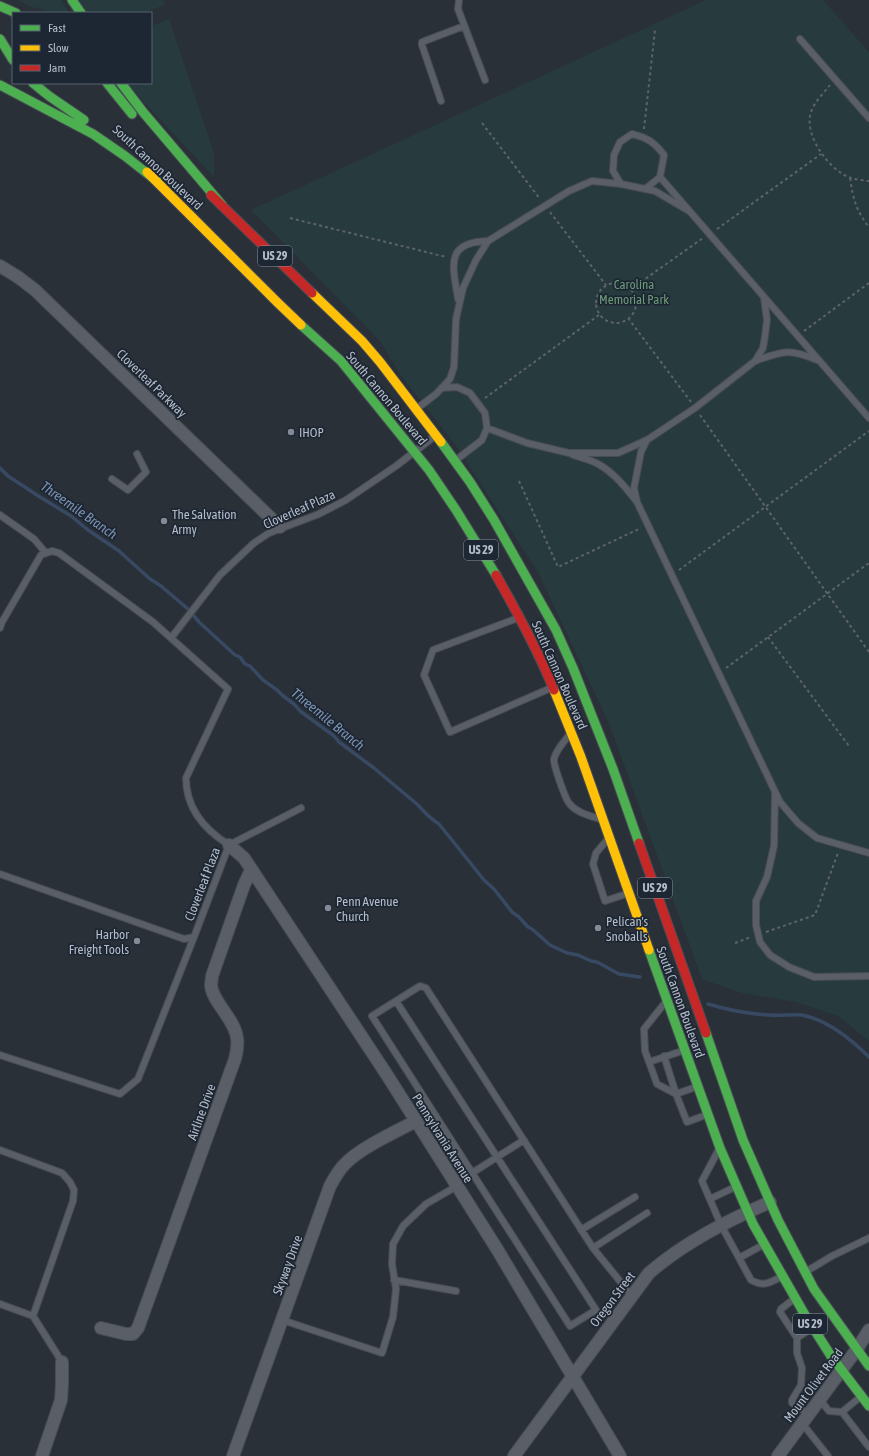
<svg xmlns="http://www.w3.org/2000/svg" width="869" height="1456" viewBox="0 0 869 1456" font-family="'Asap Condensed',sans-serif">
<rect width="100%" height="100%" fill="#2a3038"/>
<path fill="#273a3e" d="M 18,0 L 61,0 L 69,13 L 50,13 L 38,7 L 36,9 Z
M 78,0 L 164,0 L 165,5 L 143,13 L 85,13 Z
M 706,0 L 823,0 L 869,52 L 869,1041 L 838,1016 L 796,1002 L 742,993 L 702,979 L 610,726 L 539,574 L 457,447 L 400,374 L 380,341 L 251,210 Z
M 169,19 L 214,153 L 214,177 L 126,83 L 151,83 L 151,26 Z"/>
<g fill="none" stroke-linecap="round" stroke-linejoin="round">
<path stroke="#384963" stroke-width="3.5" d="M 0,468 L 8,476 L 40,497 L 71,516 L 88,530 L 119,551 L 150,579 L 161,586 L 188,609 L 199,622 L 235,655 L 240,657 L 245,664 L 250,666 L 263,680 L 277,690 L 282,695 L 295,705 L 300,711 L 334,736 L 339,742 L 374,768 L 418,805 C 424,812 431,819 439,824 L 484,880 L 494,889 L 512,912 L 519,917 L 528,927 L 532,929 L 550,945 L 567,953 L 578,955 L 591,961 L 597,962 L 619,974 L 640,977
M 708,1004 C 728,1010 748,1014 769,1015 C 780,1016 791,1014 802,1015 C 827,1020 852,1040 869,1057"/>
<g stroke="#484c53" stroke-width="8">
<path id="lane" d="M 459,0 L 458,9 L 485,80
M 800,39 L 869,118
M 441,101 L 422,45 L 422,42 L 464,26
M 660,177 L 869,418
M 621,184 L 613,171 L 614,155 L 620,142 L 632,134 C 648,138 654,142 664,155 L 660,177 L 645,189
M 458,299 C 453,267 444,242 488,241
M 755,361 C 783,351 789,348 817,360
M 442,388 L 457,387 L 470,393 L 485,413 L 487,428 L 482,440 L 456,460
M 419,407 L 436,394 L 450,379 L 454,367 L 456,319 L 463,288 L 476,260 L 488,241 L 569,191 L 592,181 L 621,184 L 655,191 L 689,211
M 487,428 L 527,443 L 569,453 L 618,453 L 647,440 L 695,408 L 755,361 L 763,348 L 765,336 L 767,320 L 764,298
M 573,455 C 582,458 592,460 600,465 C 615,474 626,488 637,502 L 634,488 L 641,452 L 647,440
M 112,479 L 128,490 L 146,472 L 137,454
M 637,502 L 780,802 L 798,823 L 817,838 L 869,853
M 0,515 L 34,539 L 46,553
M 518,618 L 433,650 L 424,675 L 450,732 L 551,688
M 0,628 L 2,622 L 41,555 L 52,551 L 59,553 L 153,622 L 228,689 L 186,778 C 186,808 205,830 229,845
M 171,638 L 220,575 L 254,543 L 269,533 L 319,514 L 346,500 L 396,466 L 435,436
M 569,735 C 564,742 556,750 554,759 C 553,764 565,798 569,803 C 575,812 590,816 600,819
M 775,794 L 774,846 L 767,877 L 756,901 L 756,925 L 760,942 L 770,955 L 789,967 L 814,977 L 869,976
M 607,840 L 596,853 L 593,864 L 605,901 L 626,894
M 229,845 L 301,808
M 0,874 L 184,939 L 194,937 L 229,845
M 396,1001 L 596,1310 L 570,1326 L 372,1016 L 420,986 L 426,988 L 593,1248 L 632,1296
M 664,1004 L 644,1029 L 645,1051 L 657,1084 L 676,1094 L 687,1122 L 706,1115
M 0,1055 L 120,1094 L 138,1079 L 194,937
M 664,1056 L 676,1094 L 696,1087
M 649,1062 L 682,1051
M 0,1150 L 62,1173 L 70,1182 L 74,1190 L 73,1201 L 33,1316
M 718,1151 L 702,1181 L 721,1225 L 751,1280 C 764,1287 769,1283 781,1277
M 472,1173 L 524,1140
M 710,1199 L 735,1187
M 581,1230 L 635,1197
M 593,1248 L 647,1213
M 739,1258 L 763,1245
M 807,1271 L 832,1256 L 869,1238
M 394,1280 L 456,1291
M 794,1299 L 781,1309 L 780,1312 L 797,1338 L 812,1328
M 0,1304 L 33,1316 L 62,1362
M 282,1320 L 382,1353 L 393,1317 L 396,1289 L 392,1264 L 393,1244 L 403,1226 L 426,1204 L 457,1186
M 797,1338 L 797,1353 L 802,1368 L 801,1385 L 792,1400 L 792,1403 L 809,1414
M 820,1400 L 829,1411 L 842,1412 L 869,1447
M 842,1412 L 859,1398
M 802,1423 L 828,1456"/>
</g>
<g stroke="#484c53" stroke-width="14">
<path id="street" d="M 0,266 L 18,277 L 35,290 L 280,527
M 229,845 L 244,858 L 387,1075 L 497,1249 L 620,1456
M 101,1328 L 126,1334 L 133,1334 L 138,1328 L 235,1059 C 237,1052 238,1045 237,1038 C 235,1019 212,1002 211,985 C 211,983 212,979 212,976 L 244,885 L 251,870
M 42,1456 L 61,1400 L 62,1384 L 62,1362
M 233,1456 L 330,1186 C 334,1179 338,1171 344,1165 C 358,1149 395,1132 416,1121
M 514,1456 L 649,1273 C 685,1242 727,1221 770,1202
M 778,1456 L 857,1349 L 869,1330"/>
</g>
<g stroke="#484c55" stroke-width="11">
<path id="fast" d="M 72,0 L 81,13
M 0,6 L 16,13
M 0,39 L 13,60
M 33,83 L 49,96 L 84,120
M 107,83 L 132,114
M 121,83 L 143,112 L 222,205
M 0,85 L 93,134 L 125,156 L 158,182
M 301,325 L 341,361 L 429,470 L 456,510 L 496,575
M 441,442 L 470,482 L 494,520 L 556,630 L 573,668 L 613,769 L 639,843
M 649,950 L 720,1148 L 753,1224 L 805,1315 L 831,1356 L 869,1406
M 706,1033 L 743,1140 L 778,1220 L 814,1289 L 869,1366"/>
</g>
<g stroke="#484c55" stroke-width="11">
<path id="slow" d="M 147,172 L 277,302 L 301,325
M 312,293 L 362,341 L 380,362 L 441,442
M 554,690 L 581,757 L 649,950"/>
</g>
<g stroke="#484c55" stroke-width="11">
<path id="jam" d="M 211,195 L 312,293
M 496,575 C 517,612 538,650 554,690
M 639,843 L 706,1033"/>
</g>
<path stroke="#5d636a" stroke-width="2" stroke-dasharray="3 3" stroke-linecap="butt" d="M 830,85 C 823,94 812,104 810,116 C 806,138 830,171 851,178 C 856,180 863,180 869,181
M 482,123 L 540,199
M 644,129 L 655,30
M 850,178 C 853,198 856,211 869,227
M 550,212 L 606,285
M 290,218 L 446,257
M 717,229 L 821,154
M596 303a20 20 0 1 1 40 0a20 20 0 1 1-40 0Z
M 631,289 L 703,238
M 628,318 L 691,402
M 804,331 L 869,283
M 485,398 L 599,315
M 700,415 L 869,652
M 519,481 L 558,567 L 641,528
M 679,570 L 869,431
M 768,637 L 849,746
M 726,668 L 869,563
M 766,932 L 815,915 L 838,853
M 735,943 L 751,937"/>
<use href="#lane" stroke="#5a5e66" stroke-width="6"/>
<use href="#street" stroke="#5a5e66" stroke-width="12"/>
<use href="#fast" stroke="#4caf50" stroke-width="9"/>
<use href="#slow" stroke="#ffc107" stroke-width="9"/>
<use href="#jam" stroke="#c62828" stroke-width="9"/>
</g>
<g fill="#848b96" stroke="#1d2633" stroke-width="1.5">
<circle cx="291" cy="432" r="4"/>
<circle cx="164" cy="521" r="4"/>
<circle cx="328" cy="908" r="4"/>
<circle cx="598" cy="928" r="4"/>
<circle cx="137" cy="941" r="4"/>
</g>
<g text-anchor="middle" stroke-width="3.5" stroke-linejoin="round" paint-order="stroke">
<g fill="#1d2633" stroke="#878f9c" stroke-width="1">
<rect x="258" y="246" width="34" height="20" rx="3"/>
<rect x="464" y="540" width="34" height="20" rx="3"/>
<rect x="638" y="878" width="34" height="20" rx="3"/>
<rect x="793" y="1314" width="34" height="20" rx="3"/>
</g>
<g font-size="12" font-weight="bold" fill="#b4bcc9">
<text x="275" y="260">US 29</text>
<text x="481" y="554">US 29</text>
<text x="655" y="892">US 29</text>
<text x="810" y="1328">US 29</text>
</g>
<g font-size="13" fill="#b4bcc9" stroke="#1d2633">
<text transform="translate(158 167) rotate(43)" y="5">South Cannon Boulevard</text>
<text transform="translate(152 383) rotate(44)" y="5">Cloverleaf Parkway</text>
<text transform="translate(387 398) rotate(50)" y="5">South Cannon Boulevard</text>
<text transform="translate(299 509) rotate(-24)" y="5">Cloverleaf Plaza</text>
<text transform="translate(560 675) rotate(66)" y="5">South Cannon Boulevard</text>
<text transform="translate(202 884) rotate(-69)" y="5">Cloverleaf Plaza</text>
<text transform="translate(681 1002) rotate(70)" y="5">South Cannon Boulevard</text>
<text transform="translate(201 1112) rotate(-70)" y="5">Airline Drive</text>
<text transform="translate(443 1138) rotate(58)" y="5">Pennsylvania Avenue</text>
<text transform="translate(287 1265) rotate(-70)" y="5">Skyway Drive</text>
<text transform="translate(612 1299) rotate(-53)" y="5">Oregon Street</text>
<text transform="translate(813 1385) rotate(-53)" y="5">Mount Olivet Road</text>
</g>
<g font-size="13" fill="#6b9a76" stroke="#1d2633">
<text x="634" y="289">Carolina<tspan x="634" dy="15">Memorial Park</tspan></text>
</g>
<g font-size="13" fill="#b4bcc9" stroke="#1d2633" text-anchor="start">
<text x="299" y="437">IHOP</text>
<text x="172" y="519">The Salvation<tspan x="172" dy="15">Army</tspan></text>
<text x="336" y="906">Penn Avenue<tspan x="336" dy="15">Church</tspan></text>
<text x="606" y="926">Pelican's<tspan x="606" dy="15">Snoballs</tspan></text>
<text x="129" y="939" text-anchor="end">Harbor<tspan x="129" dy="15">Freight Tools</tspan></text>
</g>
<g font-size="14" font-style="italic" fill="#7c92b1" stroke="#1d2633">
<text transform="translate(79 510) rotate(35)" y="5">Threemile Branch</text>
<text transform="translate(328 719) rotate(39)" y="5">Threemile Branch</text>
</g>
</g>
<rect x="12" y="12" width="140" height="72" fill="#1d2633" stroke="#59626f"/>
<rect x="20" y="25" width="20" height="6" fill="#4caf50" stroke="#59626f"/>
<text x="48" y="32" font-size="12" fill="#b4bcc9">Fast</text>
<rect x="20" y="45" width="20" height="6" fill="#ffc107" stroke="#59626f"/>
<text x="48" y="52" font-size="12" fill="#b4bcc9">Slow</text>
<rect x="20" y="65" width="20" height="6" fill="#c62828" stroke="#59626f"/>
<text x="48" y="72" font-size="12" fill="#b4bcc9">Jam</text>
</svg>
